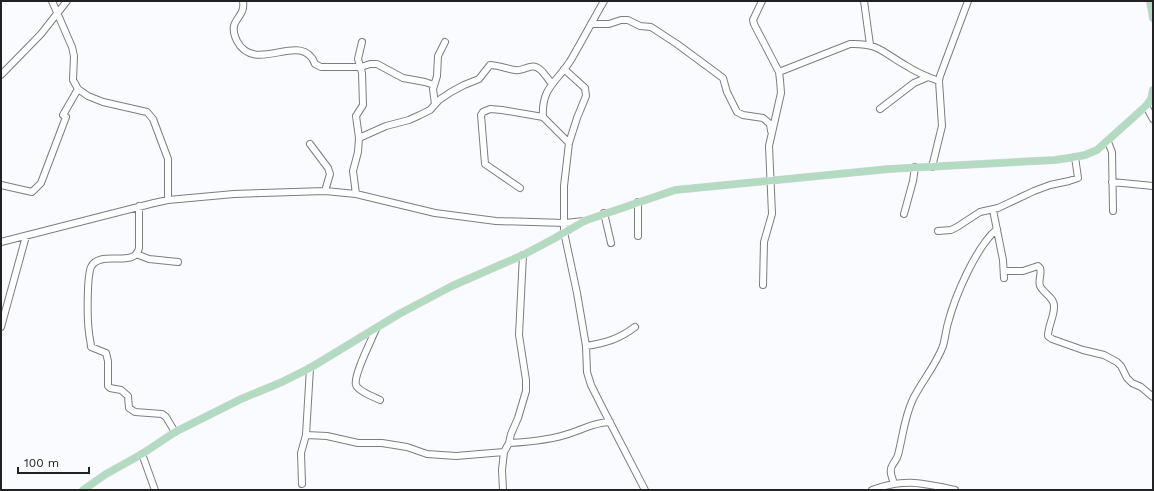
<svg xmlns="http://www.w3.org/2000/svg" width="1154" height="491" viewBox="0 0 1154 491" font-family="'Work Sans',sans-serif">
<rect width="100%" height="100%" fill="#fafbff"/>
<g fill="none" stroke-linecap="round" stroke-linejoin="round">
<g stroke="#7c7d81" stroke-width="8">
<path id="minor" d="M 52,1 L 72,47 L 74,56 L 73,80 L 78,89 L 88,96 L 103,102 L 147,112 L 153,119 L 168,159 L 168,200
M 243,1 C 246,20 226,18 237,41 C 255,76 302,29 315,64 L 321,67 L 361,67 L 370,64 L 377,64 L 403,78 L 425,82 L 434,85
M 762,1 L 753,20 L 754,24 L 779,72 L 780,80 L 781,93 L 769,146 L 772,214 L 764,242 L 763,285
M 864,1 L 870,45
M 591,24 L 609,24 L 621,20 L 628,20 L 640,26 L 651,27 L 677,44 L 723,78 L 727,92 L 737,112 L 743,115 L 763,118 L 770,124 L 771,131
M 564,69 L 585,88 L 586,96 L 577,118 L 569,143 L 564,186 L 564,232 L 577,293 L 586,346 L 587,372 L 591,385 L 601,405 L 645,490
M 779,72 L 850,44 C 879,43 882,52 905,65 C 916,72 927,77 939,81
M 1,75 L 41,34 L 67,1
M 435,104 L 433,89 L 437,76 L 438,56 L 445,42
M 1146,106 L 1153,119
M 880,109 L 914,83 L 928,77
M 63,115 L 78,89
M 543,117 C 541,86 559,81 572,58 C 583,39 593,20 604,1
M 359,138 L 386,126 L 409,120 L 420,115 L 430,110 L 439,100 L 451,92 L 464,85 L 479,79 L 490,65 C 498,65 506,69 515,70 C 521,71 524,68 530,67 C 540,64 546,77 552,84
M 1108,142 L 1112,152 L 1113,211
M 310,144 L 328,168 L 330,174 L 325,191
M 932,167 L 942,126 L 939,81 L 940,76 L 968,1
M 1112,182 L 1153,186
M 1,185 L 32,192 L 41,183 L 66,117
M 520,188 L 485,164 L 481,115 L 483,112 L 490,109 L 502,110 L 543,117 L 569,143
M 356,194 L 353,171 L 358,152 L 359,138 L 356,116 L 363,105 L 362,73 L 358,59 L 362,42
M 139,206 L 139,248 C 135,269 100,249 91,267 C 87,276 87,320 89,332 C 89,337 91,342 91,347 L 106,353 L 108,361 L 108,386 L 110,388 L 121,390 L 128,396 L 129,408 L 135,412 L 162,414 L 166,417 L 175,432
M 993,210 L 1003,260 L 1004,278
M 604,213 L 611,243
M 904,214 L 913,181 L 915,167
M 938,231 L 951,230 L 957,227 L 980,212 L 998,208 L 1034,191 L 1050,185 L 1069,181 L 1078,178 L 1075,157
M 638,236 L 638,202
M 1,242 L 154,203 L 168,200 L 234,194 L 325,191 L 356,194 L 435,213 L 496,221 L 565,223 L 584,221
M 136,254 L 149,259 L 178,262
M 1005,271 L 1023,271 L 1038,266 L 1040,268 C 1042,274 1038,280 1040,286 C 1044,294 1055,298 1054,307 C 1054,317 1048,326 1048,336 L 1052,339 L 1083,350 L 1104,355 L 1117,362 L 1121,366 L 1127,378 L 1132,383 L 1141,387 L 1153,397
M 1,327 L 26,236
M 376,329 C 372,339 353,376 356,385 C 358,391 374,397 380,400
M 586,346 C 606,343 619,339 635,327
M 306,435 L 327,436 L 358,443 L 382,443 L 407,447 L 427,454 L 456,456 L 504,452
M 509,443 C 529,442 552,440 571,433 C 584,429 595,422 610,422
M 142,454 L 155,490
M 894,483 C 892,478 889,471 892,466 C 894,462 897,459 898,455 C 903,436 904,418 913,399 C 922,381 936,365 943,346 C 945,339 946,330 948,323 C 955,296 976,247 997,229
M 302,484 L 301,453 L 306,435 L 310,368
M 503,490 L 502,470 L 504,452 L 509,443 L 511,434 L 518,418 L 526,391 L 526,380 L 519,335 L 523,255
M 872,490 C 905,478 922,483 955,490"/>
</g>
<g stroke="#d7d7d8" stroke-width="8">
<path id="major" d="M 1150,1 L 1153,18
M 83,490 L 106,474 L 142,454 L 175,432 L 241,399 L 282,382 L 310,368 L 399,314 L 452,286 L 523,255 L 555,238 L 584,221 L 675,190 L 889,169 L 1055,160 L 1075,157 L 1085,155 L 1097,150 L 1146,106 L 1151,99 L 1153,90"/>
</g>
<use href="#minor" stroke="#fff" stroke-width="6"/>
<use href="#major" stroke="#b2dbc1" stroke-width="7"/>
</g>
<rect width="1154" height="491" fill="none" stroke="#222224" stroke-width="4"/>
<path d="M18 467v6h71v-6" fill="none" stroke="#222224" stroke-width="2"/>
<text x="24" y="467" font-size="12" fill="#222224" stroke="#fafbff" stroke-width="3" paint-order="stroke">100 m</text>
</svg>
